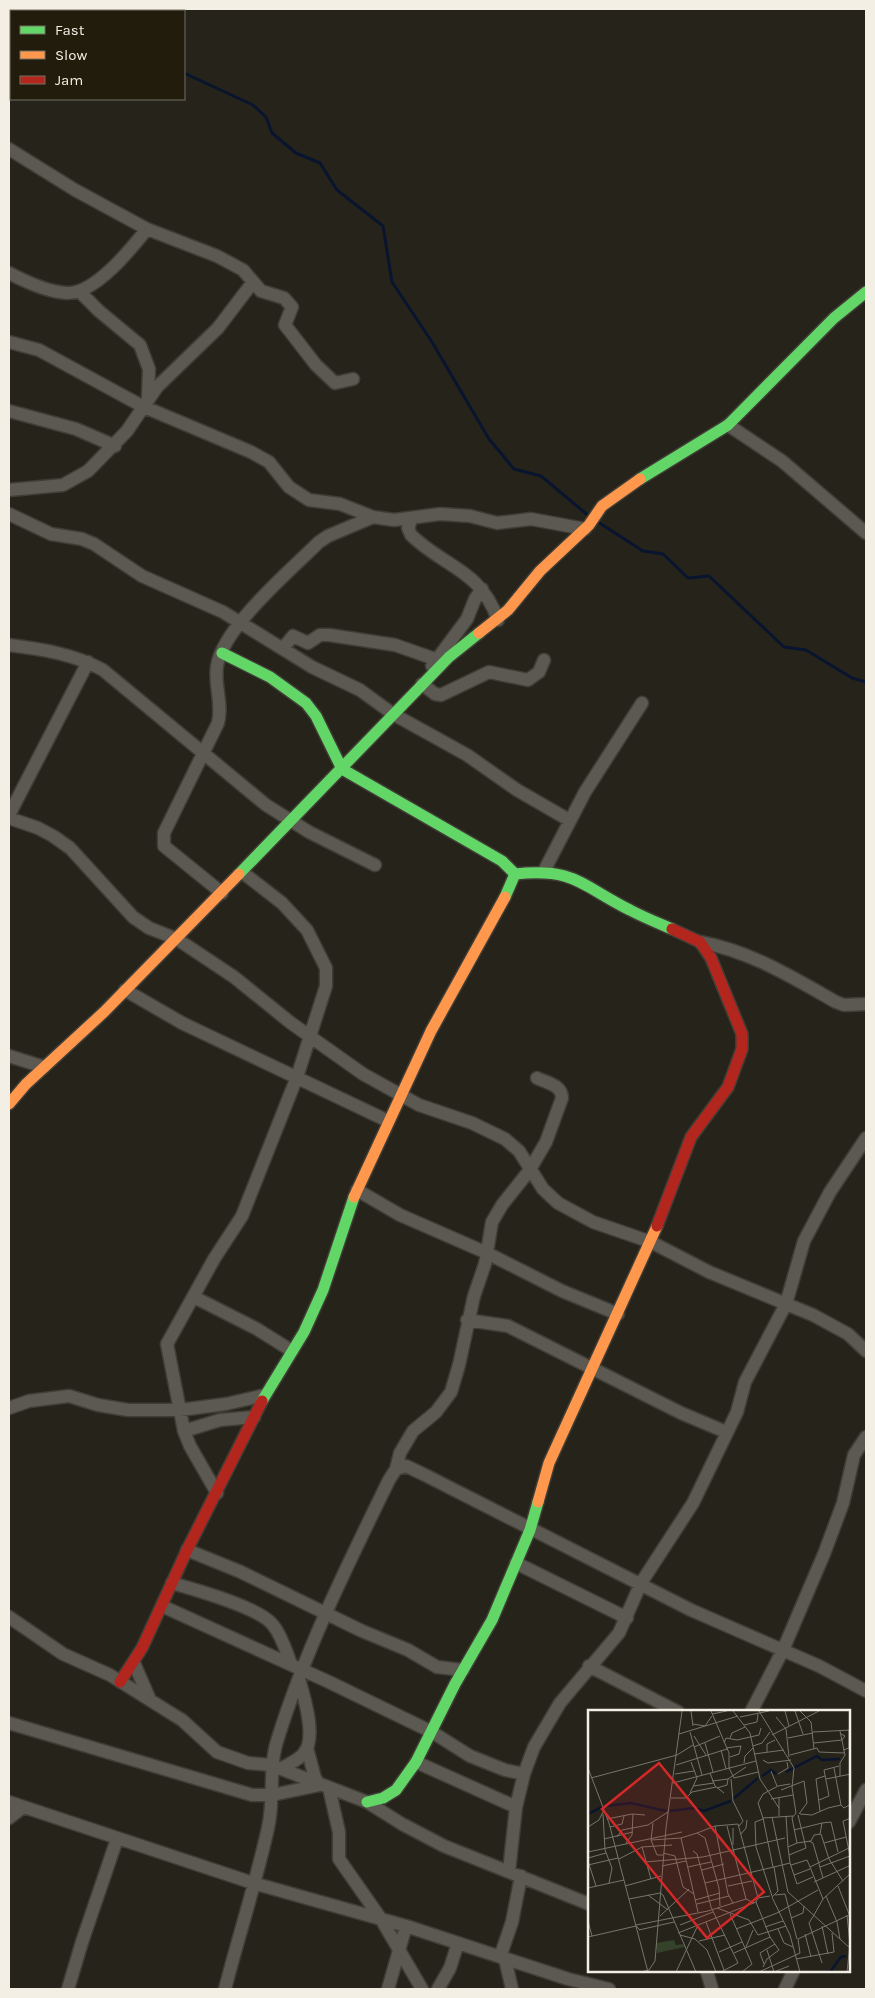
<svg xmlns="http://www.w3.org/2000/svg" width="875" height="1998" viewBox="0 0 875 1998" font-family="Karla,sans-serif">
<rect width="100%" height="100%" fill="#26231a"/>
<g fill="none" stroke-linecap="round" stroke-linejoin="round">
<path stroke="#09152e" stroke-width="3" d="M 71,9 L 75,11
M 184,73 L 253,105 L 266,117 L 272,133 L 296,153 L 320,163 L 337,190 L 383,226 L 392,282 L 432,342 L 489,439 L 514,469 L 541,476 L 589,516
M 598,522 L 643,551 L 663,554 L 688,578 L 709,576 L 784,647 L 806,650 L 852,678 L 866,682"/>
<g stroke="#3f3d36" stroke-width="15">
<path id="street" d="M 9,149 L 75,190 L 147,229 L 217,256 L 243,270 L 261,291 L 284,298 L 292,307 L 285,325 L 316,365 L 335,383 L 353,379
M 9,273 C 26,282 47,292 67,293 C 95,294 131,249 147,229
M 80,292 L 99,311 L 140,345 L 149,369 L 148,398
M 9,342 L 39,350 L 142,406 L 251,452 L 269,462 L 289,487 L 309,500 L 340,504 L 373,517 L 394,520 L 440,514 L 470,516 L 497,523 L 531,519 L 585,529
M 9,411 L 76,429 L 115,446
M 728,425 L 782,461 L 866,533
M 9,490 L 63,485 L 88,471 L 127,431 L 157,387 L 218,328 L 253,282
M 9,514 L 51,534 L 82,539 L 94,544 L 142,576 L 223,612 L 312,667 L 360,690 L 393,714 L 467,755 L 517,790 L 569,820
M 412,518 L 408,528 L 411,535 C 445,568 480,569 498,620
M 9,645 C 41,649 74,654 103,670 L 266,805 L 309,832 L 375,865
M 283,648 L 293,636 L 308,643 L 320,635 L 329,635 L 395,645 L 435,659
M 432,666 L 467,619 L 475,599 L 482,589
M 422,684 L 435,694 L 441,695 L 489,672 L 528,680 L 539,672 L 544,660
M 9,815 L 88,662
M 9,818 L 38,828 L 53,836 L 70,848 L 133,917 L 149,928 L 177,939 L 234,977 L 291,1023 L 363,1074 L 419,1105 L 472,1123 L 505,1139 L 519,1151 L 543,1189 L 558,1203 L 593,1222 L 651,1242 L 709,1272 L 813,1315 L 848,1334 L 866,1351
M 544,871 L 585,792 L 642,703
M 222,893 L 164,846 L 164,833 L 218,723 C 223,704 214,685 217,666 C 223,627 291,570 319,542 L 328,536 L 373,517
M 700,942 C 750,951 792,977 836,1002 L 844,1005 L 866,1004
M 125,990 L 182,1023 L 388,1121
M 9,1056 L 44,1067
M 357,1190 L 400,1215 L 487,1253 L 562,1291 L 618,1314
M 194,1297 L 257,1329 L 292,1351
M 467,1320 L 508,1326 L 681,1413 L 726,1432
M 9,1408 L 29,1401 L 69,1396 L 98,1405 L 128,1410 L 180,1410 L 226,1404 L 265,1395
M 184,1431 L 220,1420 L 254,1417
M 396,1469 L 400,1453 L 413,1431 L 436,1412 L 451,1392 L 459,1365 L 474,1296 L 485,1264 L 492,1222 L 502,1205 L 529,1171 L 546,1142 L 562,1098 C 562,1085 547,1083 537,1078
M 217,1493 L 190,1446 L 184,1431 L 167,1344 L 214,1259 L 242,1216 L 297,1077 L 326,986 L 326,968 L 307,930 L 282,903 L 242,872
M 187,1550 L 241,1572 L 362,1631 L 408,1650 L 437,1667 L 463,1670
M 516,1563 L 627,1618
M 172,1583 C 196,1590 259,1607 273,1625 C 282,1636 286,1651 291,1664
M 162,1606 L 329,1682 L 432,1732 L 470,1756 L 505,1770 L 524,1774
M 9,1617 L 63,1654 L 110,1675 L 169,1712 L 182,1720 L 217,1752 L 248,1763 L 271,1765 L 367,1802 L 402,1824 L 444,1846 L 589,1904
M 134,1663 L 150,1700
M 589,1666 L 678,1712
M 751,1712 L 783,1650 L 824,1554 L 843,1503 L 854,1455 L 866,1437
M 9,1723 L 252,1795 L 272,1795 L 320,1785 L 315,1778 L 307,1748
M 416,1762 L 516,1807
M 281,1769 C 288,1764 299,1760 304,1753 C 317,1738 304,1696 299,1679
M 329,1788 L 339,1832 L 339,1859 L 381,1919 L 422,1989
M 9,1802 L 253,1883 L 406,1926 L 568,1979 L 609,1989
M 9,1818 L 23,1807
M 849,1822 L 866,1790
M 509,1871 L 516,1807 L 524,1774 L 534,1747 L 560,1703 L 619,1633 L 641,1583 L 693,1503 L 737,1412 L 745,1382 L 786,1304 L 804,1241 L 830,1192 L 866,1138
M 500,1957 L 512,1922 L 521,1876
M 505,1959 L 512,1989
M 707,1972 L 712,1989
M 68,1989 L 82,1942 L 117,1839
M 225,1989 C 239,1935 256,1882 268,1828 C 275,1798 268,1767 278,1738 C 306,1648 348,1564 389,1480 L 396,1469 L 406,1466 L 423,1474 L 691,1610 L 819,1666 L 866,1691
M 388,1989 L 406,1926
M 438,1989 L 450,1968 L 458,1943
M 785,1989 L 793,1972"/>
</g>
<g stroke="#3f3d36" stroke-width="14">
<path id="fast" d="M 640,479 L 728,425 L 834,318 L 866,292
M 222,653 L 270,677 L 306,703 L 316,716 L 342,769 L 502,861 L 515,874 L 505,897
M 239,874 L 449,657 L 479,633
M 515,874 C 576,868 580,885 630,910 C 643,917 658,923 672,929
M 262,1401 L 304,1332 L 323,1290 L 354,1197
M 367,1802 L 383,1798 L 396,1790 L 416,1762 L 455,1684 L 492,1620 L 530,1530 L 538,1502"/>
</g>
<g stroke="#3f3d36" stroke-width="14">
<path id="slow" d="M 479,633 L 508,610 L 540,571 L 589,525 L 602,506 L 640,479
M 9,1104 L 26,1084 L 104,1012 L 239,874
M 354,1197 L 431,1031 L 505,897
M 538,1502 L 549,1463 L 657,1226"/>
</g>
<g stroke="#3f3d36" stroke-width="14">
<path id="jam" d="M 657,1226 L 691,1137 L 728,1087 L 742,1049 L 742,1034 L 711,958 L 700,942 L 672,929
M 120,1682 L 142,1648 L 187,1550 L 262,1401"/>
</g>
<use href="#street" stroke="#5b5951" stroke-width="12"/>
<use href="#fast" stroke="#63d668" stroke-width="11"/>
<use href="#slow" stroke="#ff974d" stroke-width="11"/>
<use href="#jam" stroke="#b3261e" stroke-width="11"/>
</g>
<g transform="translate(588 1710)">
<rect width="262" height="262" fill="#26231a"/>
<path d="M 86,230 L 88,235 L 95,234 L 97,237 L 69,243 L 68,233 Z" fill="#344229"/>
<path fill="none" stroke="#09152e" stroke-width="2.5" d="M 198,62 L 229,46 L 234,50 L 252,49M 174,66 L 183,60 L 188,64M 145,89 L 170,68M 18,96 L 43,93 L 78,101M 82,101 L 106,98 L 116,101 L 143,91M 0,104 L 14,97M 242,262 L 253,247 L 258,246"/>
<path fill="none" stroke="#78756b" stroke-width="1" d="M 103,1 L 105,16M 123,1 L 141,43 L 141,58M 145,1 L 162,23 L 172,69 L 191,98M 171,1 L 206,58 L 204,77 L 208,103 L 204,108 L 209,133 L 200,137 L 202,153 L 186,157 L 190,181 L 184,187 L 202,225 L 212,262M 197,1 L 201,16M 207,1 L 215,24M 212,1 L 223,12 L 226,39M 124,4 L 139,1M 152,7 L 181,1M 188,7 L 198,19 L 201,47M 105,14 L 117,16 L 124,6M 156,15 L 169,12 L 170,4M 102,22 L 114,65M 225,22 L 263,20M 91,24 L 150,6M 184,25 L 231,1M 106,26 L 118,45M 142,28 L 144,23 L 157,17M 200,28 L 225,23M 117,33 L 125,62M 136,33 L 138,28 L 149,30 L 171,25 L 173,18M 226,33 L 254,30 L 257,26 L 253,24M 165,36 L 174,33 L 182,22M 106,37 L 132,26M 138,38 L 153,36 L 151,44 L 142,47M 133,40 L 138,59M 255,40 L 261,38 L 261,20M 179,42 L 179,34 L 187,30M 166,44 L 196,40M 89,45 L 105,35M 202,45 L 229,38 L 231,42 L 256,43M 175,50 L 180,53 L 203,50M 156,53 L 157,46 L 165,38M 88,55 L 139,39M 0,58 L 21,113 L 60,262M 141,58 L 146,68 L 170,62M 246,58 L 253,95M 183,61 L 189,76M 122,63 L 127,76 L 136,83M 87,64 L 106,61M 190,64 L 200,58 L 199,52M 252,66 L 252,53 L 257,45 L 252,21M 3,68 L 89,45M 143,69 L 145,91 L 155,111 L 151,116M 238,69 L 263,64M 124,71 L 140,69M 85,73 L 168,51M 105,76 L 126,73M 129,78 L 139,75 L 140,69 L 158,57M 193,80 L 216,71 L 219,93 L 211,104M 102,83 L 109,68 L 103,52M 83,88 L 98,88 L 104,82 L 128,77M 191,88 L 191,106M 183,89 L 205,85M 231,90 L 241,86 L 236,60 L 251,56M 232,101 L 228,69 L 237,66M 15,104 L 17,140 L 24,158 L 21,173M 212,104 L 224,105 L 240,98 L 253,95 L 256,98 L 263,94M 198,106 L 200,137M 184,107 L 200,182 L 263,239M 175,108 L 170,93 L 175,84 L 190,76 L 202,74M 19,109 L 44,104 L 57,105M 175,109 L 167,112 L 168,137 L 184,186M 65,113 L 63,130 L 69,145 L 75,145M 127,116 L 140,184 L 145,193M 139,116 L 158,189M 0,117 L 11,110 L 15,102M 22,117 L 34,114 L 36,106M 206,120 L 234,113M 109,123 L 127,116 L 150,114 L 170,188M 153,124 L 158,118 L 159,110M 232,124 L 234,113 L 243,112 L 250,142M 29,127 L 34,120 L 60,115 L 80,102M 93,128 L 109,123 L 117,128 L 131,178 L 132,196M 16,129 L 45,122M 63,130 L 93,128 L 110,202M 221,131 L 225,133 L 235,168M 38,133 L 44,125 L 45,104M 209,133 L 223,131 L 226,125 L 233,124 L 241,149 L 255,171M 236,133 L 258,127M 145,135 L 145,118M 54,137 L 63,169M 105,141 L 109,144 L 117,173M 0,142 L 94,122M 75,143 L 87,146 L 95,177 L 106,184M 201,145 L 218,138 L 210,105M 0,148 L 18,143M 31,149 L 54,137 L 84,135M 0,151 L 8,176M 57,152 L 115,147 L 197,128M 202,153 L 209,174 L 225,167M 0,155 L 30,148M 203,155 L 219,150 L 222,157M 74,156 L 98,151M 100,157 L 123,152M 185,157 L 175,108 L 205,106M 232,157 L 262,146 L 255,111 L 263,108M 114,160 L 136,154M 206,165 L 222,159M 226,172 L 263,155M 37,176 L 73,166M 140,176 L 164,171M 250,176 L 261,204M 0,178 L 36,170M 60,185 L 80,200M 187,185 L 197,184 L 209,229M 238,186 L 249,212 L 252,229M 41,189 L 72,183 L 75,185 L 108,262M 235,189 L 222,157 L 261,138M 107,190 L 132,183M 109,194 L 141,186M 129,198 L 161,210 L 170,225 L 198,216M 142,204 L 164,254 L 154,262M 226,205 L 235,189 L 263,163M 226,205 L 221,213 L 234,253M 72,206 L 101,179M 203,208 L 215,203 L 216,196M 0,211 L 4,226M 118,212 L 136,260M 48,215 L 120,201 L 158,189 L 166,193M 92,215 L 125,202M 234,216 L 240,244M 177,217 L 195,211M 148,219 L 189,203 L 230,180M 190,219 L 196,233 L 205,237M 51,220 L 86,212M 90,223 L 168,192 L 170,188 L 182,186M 217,224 L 223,247M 92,225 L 107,229 L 119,240 L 128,262M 0,227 L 48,216 L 52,220M 111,231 L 137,225M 158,237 L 165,220M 179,240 L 186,262 L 201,256M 131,242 L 154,232M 146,243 L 182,227 L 168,192M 208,249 L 246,242 L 244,223M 176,254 L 172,243 L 187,234M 175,257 L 179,249 L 191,240 L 182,227M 52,262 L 61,260 L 67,251 L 78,118 L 94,1M 88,262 L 110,215M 133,262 L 150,253 L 123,197 L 117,173 L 186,157M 171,262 L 212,243 L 210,229 L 263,204M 259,262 L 262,234 L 259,205"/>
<path fill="#d62828" fill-opacity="0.15" stroke="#d62828" stroke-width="2.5" d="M 71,53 L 176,182 L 119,228 L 14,99 Z"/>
<rect width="262" height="262" fill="none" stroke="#f3efe5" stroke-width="2.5"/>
</g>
<rect width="875" height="1998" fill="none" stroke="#f3efe5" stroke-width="20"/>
<rect x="10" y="10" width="175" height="90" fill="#211c0c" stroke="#757063"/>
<rect x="20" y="26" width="25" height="8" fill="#63d668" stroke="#757063"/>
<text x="55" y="35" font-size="15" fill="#f3efe5">Fast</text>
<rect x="20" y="51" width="25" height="8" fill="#ff974d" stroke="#757063"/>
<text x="55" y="60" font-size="15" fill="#f3efe5">Slow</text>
<rect x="20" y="76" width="25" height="8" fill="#b3261e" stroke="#757063"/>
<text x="55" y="85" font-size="15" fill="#f3efe5">Jam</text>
</svg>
